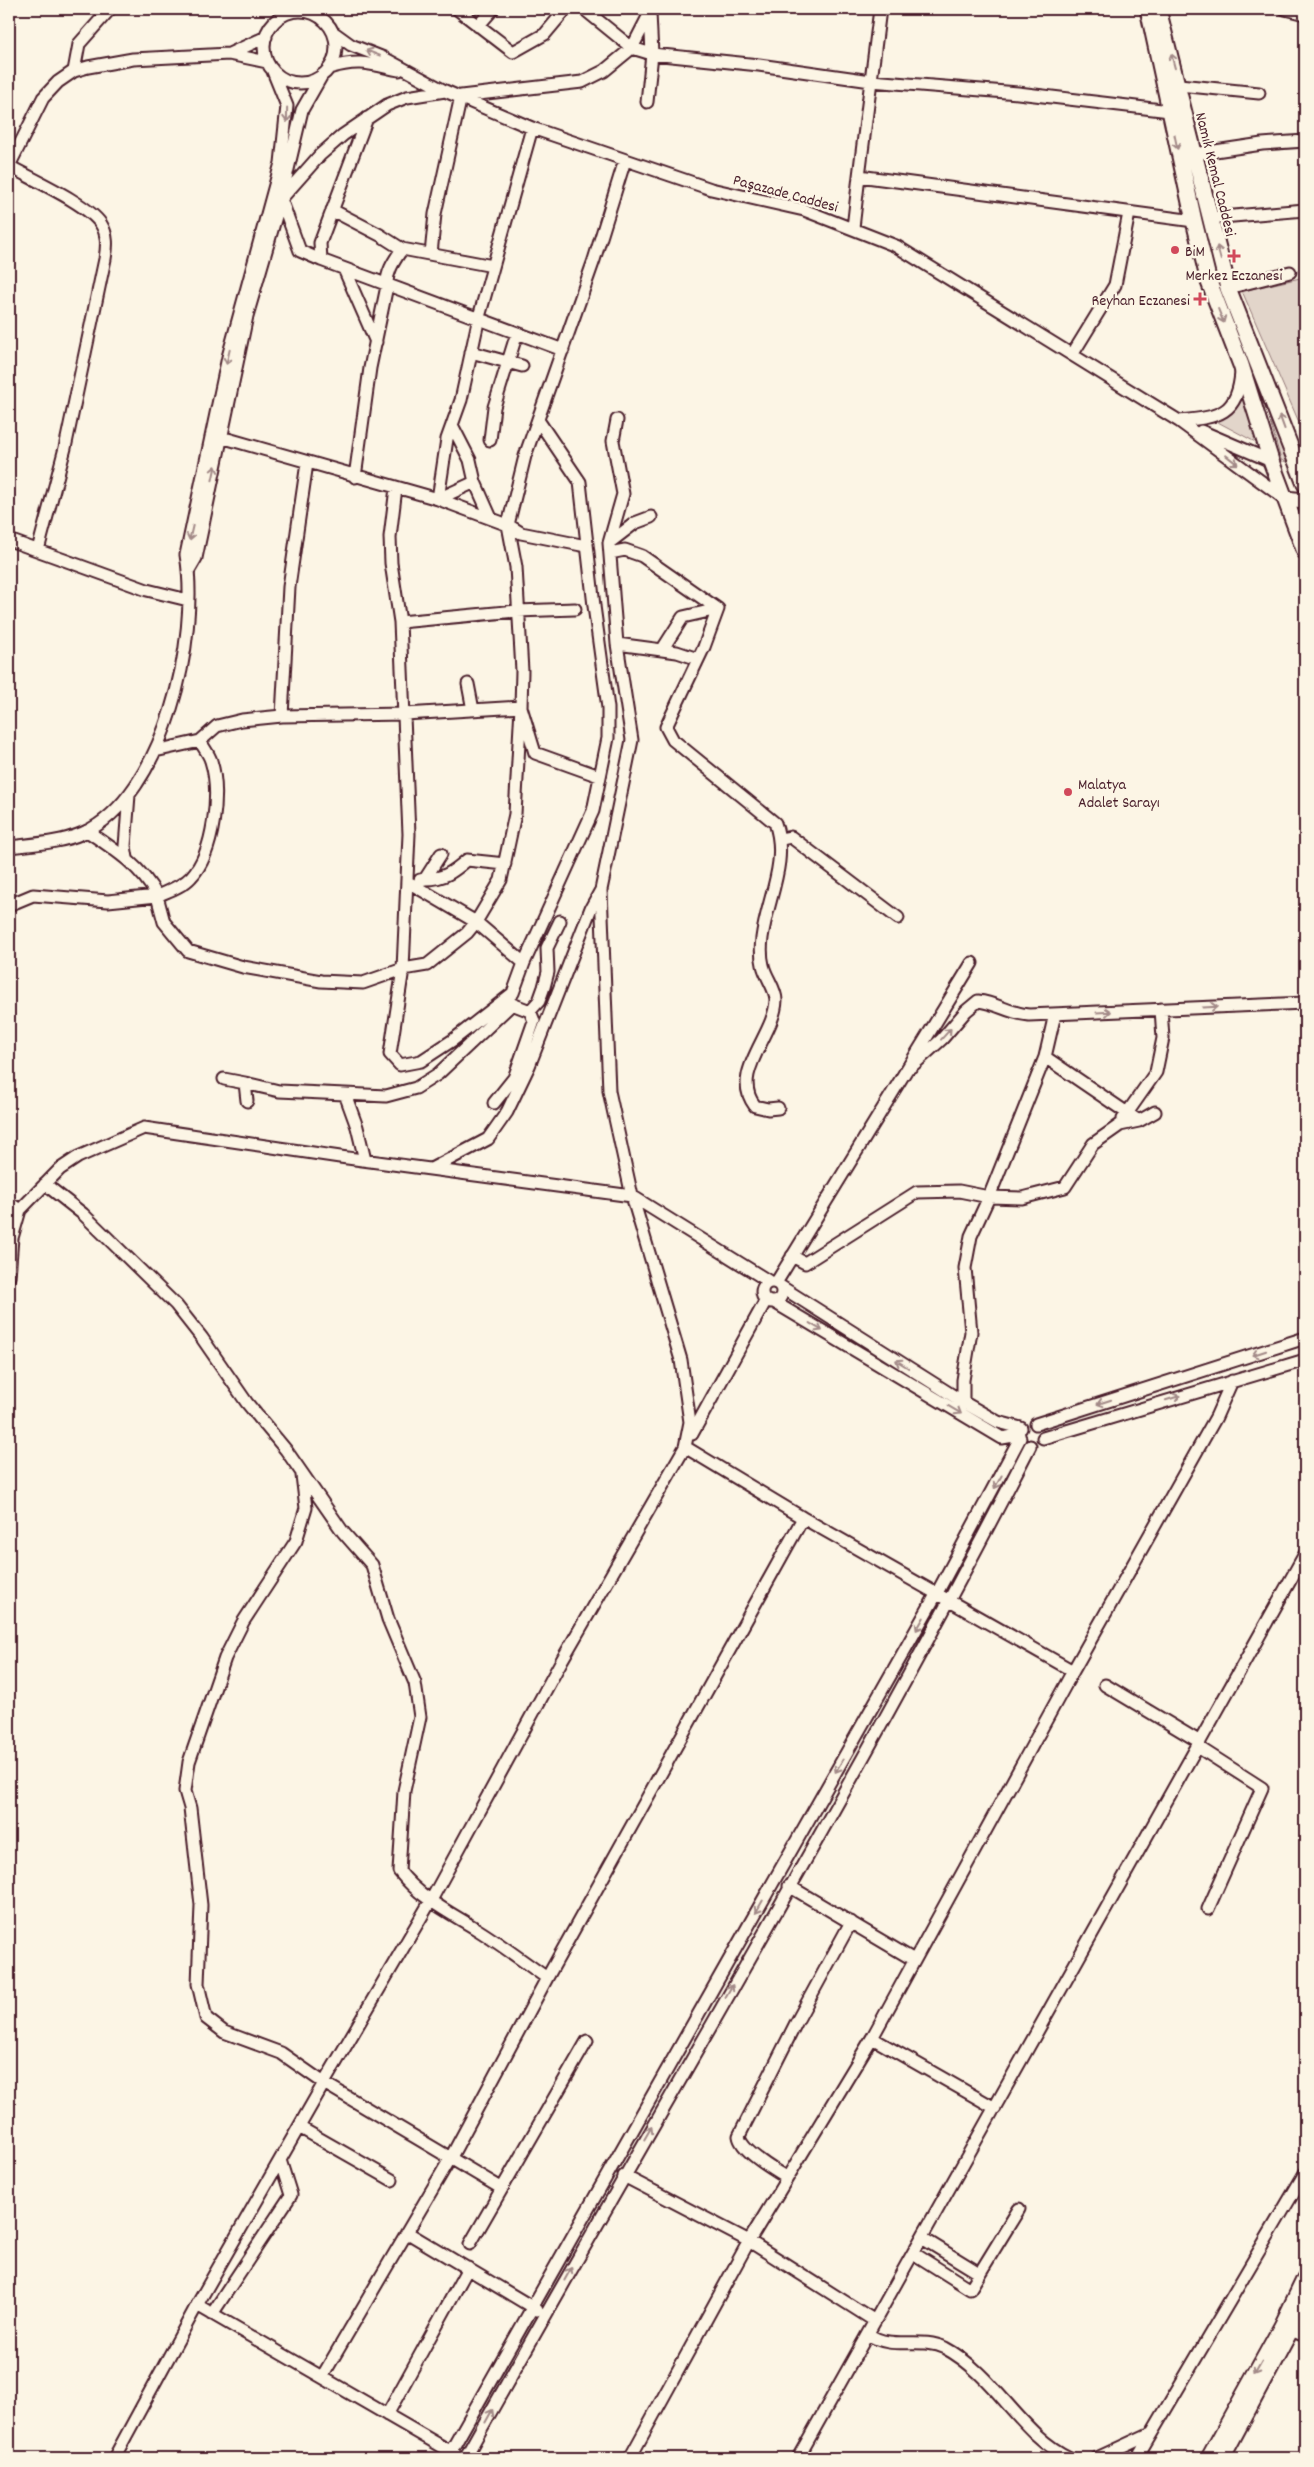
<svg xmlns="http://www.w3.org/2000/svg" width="1314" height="2467" viewBox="0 0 1314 2467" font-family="Dekko,sans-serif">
<rect width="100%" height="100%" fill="#fcf5e5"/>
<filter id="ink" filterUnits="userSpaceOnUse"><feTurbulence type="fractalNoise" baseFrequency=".02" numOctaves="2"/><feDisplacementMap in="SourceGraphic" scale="10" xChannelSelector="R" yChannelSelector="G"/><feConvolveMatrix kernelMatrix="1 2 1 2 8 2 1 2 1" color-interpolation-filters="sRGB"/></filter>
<g filter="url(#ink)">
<path fill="#e2d5ca" stroke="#967a7a" d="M 1305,277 L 1305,436 L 1242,291 Z
M 1257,375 L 1294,465 L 1281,460 Z
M 1245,396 L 1259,444 L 1214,420 L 1232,411 Z"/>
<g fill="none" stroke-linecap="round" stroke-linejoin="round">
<g stroke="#4a1f2b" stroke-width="15">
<path id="minor" d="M 457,9 L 513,52 L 545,34 L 566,9
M 584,9 L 632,48 L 652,54 L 759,65 L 871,81 L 1018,93 L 1170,111
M 880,9 L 859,176 L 1194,221
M 1285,9 L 1305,14
M264 47a36 36 0 1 1 72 0a36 36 0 1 1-72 0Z
M 478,26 L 493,9
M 333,32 L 351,45 L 384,58 L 445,91 L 532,128 L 711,189 L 804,210 L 896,246 L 1179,421 L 1285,499
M 229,54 L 266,37
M 329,68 C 359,59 370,64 399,70
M 74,71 L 79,44 L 110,9
M 1179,85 L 1259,93
M 647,102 L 652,54 L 650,13
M 367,118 L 320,243 L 321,260 L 563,350
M 1195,154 L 1262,144 L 1305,141
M 9,166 C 32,179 88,204 101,224 C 108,235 107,247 105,259 L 65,448 L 38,550
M 9,166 L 43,98 L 58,82 L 74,71 L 88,67 L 133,59 L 229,54 L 267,62
M 332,210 L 380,235 L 402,249 L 493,266
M 1210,218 L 1305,210
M 853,228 L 859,176
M 431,254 L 435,214 L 461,96 L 582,82 L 604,71 L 632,48 L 650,13
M 321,260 L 300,251 L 281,199 L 320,155 L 343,135 L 387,105 L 407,97 L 445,91
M 344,269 L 376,342
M 1228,288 L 1290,272
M 471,352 L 522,366
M 1072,355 L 1115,285 L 1129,213
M 617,420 L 613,441 L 623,494 L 609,543 L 617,644 L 632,740 L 601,890 L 609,1091 L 632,1196 L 681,1360 L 690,1422 L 685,1447
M 1179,421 C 1217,417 1238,416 1241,372
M 1201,431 L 1271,461
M 221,437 L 438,499 L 508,525 L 521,533 L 586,546
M 490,440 L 494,407 L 517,333
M 355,477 L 370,368 L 387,286 C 386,272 394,261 402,249
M 475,482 L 491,518
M 396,488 L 390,537 L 391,563 L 400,622 L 409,834 L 403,969 L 390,1054 L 400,1065 L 421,1061 L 453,1040 L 513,993 L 524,963
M 438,499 L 447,439 L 461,400 L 479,317 L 532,128
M 438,499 L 475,482 L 470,460 L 452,425
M 9,540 L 147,590 L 188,600
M 609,543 L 635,523 L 651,517
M 610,553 L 625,550 L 642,556 L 718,609
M 189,570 L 196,558 L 247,316 L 281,199 L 302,110 L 322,75
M 718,609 L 704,647 L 666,727 L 673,740 L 775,823 C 789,862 767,899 762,938 C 761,946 761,957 763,965 C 765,976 776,989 776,1000 C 775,1036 729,1073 755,1106 L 768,1109 L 778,1108
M 400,622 L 517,611 L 575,609
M 617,644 L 677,652 L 698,659
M 662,650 L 683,617 L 718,609
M 468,684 L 473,710
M 282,716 L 289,587 L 307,463
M 155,751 L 200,741 L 217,726 L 242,720 L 282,716 L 405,714 L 521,707 L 515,814 L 501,880 L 476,922 L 467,933 L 427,965 L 403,969 L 363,983 L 321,981 L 243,967 L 188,951 L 164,922 L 157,896 C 168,891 183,886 191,877 C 214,853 221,792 211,761 C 209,754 203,747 200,741
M 599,776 L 535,753 L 521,707 L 522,671 L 516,567 L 508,525 L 525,456 L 594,260 L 625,160
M 781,839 L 791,837 L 898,918
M 9,847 C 34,844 60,843 83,833 C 165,796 200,636 186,555 L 228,357 L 281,163 L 287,106 L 272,69
M 127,858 L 125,846 L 129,795
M 425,879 C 444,879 453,872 467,860 L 505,864
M 420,880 L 425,879 L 441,854
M 408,882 L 476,922 L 524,963 L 593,811 L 608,738 L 608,708 L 594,606 L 580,482 L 538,420
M 9,905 L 33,895 L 108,901 L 157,896 C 141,866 114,849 87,831
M 530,1011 L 539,1001 L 544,987 L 548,972 L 547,948 L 560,921
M 1055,1014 L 1045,1057 L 1139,1121
M 911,1067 L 942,1039 L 966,1011 L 978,1001 C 997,1003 1008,1013 1029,1015 L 1305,1003
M 224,1079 L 245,1083
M 247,1101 L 245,1083 L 279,1091 L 345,1094
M 1123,1119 L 1156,1072 L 1163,1038 L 1161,1009
M 365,1160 L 357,1127 L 345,1094 L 386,1096 L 416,1088 L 438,1074 L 512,1004 L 530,1011 L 534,1021 L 514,1078 L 494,1103
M 431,1169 L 488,1139 L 507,1112 L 529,1066 L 591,908 L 601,890
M 45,1184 L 83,1214 L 176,1305 L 202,1338 L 247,1403 L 286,1450 L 343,1532 L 372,1565 L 388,1619 L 415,1683 L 420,1717 L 404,1791 L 399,1871 C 421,1899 449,1912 478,1930 C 502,1945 524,1962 547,1978
M 9,1203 L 20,1210
M 792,1256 L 805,1263 L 917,1192 L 959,1191 L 989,1197 L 1045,1057
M 9,1277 L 12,1238 L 20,1210 L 60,1169 L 78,1157 L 144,1128 L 340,1157 L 632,1196 L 770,1282
M762 1292a10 10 0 1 1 20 0a10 10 0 1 1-20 0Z
M 776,1283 L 972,963
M 780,1286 L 963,1402 L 998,1422 L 1021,1428
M 774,1302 L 1002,1438 L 1019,1435
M 963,1402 L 963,1380 L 971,1332 L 965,1268 L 971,1236 L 989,1197 L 1022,1198 L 1065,1187 L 1093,1144 L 1120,1125 L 1139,1121 L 1155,1112
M 1036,1424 L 1305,1338
M 692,1434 L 766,1300
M 1043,1438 L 1305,1360
M 302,1475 L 306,1508 L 296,1541 L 243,1622 L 225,1658 L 189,1762 L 185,1791 L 190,1808 L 201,1905 L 198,1984 L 206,2018 L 224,2032 L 281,2053 L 324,2083 L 501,2188
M 1073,1671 L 1216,1417 L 1232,1381
M 1105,1685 L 1200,1742
M 1198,1747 L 1262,1788 L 1208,1909
M 789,1886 L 914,1960
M 872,2038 L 995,2108
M 299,2127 L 392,2180
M 624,2176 L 749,2241 L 875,2321
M 787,2178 C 774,2170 741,2151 739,2136 L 796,2023 L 851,1922
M 408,2233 L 537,2310
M 922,2238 L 979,2273
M 470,2244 L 587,2041
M 913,2253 L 970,2289 L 1019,2209
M 197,2305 L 455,2454
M 212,2314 L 291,2195 L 280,2160
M 1284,2327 L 1305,2336
M 868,2334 C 892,2351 920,2336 945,2348 C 996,2375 1021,2436 1070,2458
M 322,2377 L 450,2159 L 547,1978 L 803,1518
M 387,2415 L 468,2268
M 114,2458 L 197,2305 L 324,2083 L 430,1902 L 562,1660 L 685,1447 L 803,1518 L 1073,1671 L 872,2038 L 749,2241 L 630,2458
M 447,2458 L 937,1593 L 1020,1438
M 465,2458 C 653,2121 854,1790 1030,1446
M 798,2458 L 1305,1554
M 1097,2458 L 1151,2433
M 1137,2458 L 1305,2173"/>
</g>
<g stroke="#4a1f2b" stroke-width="19">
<path id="major" d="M 1148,9 L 1194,221 L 1209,282 L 1241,365 L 1271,461 L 1305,552
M 1158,9 L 1228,288 L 1305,484
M 1285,499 L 1305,501
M 1209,2458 L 1282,2326 L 1305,2278
M 1222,2458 L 1305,2303"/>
</g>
<use href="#minor" stroke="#fcf5e5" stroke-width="11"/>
<use href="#major" stroke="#fcf5e5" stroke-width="15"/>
</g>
<defs><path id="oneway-shaft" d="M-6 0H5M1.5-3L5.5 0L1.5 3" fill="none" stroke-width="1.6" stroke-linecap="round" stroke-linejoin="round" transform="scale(1.25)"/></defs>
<g stroke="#a38a88">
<use href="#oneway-shaft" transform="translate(373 53) rotate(-159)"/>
<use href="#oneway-shaft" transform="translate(1173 61) rotate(-105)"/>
<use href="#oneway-shaft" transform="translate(287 115) rotate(91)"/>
<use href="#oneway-shaft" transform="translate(1176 142) rotate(78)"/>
<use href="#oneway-shaft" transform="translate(1219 253) rotate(-105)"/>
<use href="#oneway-shaft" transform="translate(1221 316) rotate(68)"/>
<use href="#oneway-shaft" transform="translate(228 357) rotate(103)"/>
<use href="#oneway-shaft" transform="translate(1282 422) rotate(-110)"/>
<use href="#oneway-shaft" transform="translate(1232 460) rotate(38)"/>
<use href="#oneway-shaft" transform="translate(214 473) rotate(-78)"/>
<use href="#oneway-shaft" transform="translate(191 533) rotate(103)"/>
<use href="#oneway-shaft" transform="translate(1210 1007) rotate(-3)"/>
<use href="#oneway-shaft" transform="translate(1104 1012) rotate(-3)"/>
<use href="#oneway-shaft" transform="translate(946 1034) rotate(-48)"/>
<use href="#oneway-shaft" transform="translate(816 1327) rotate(31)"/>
<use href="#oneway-shaft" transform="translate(1259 1353) rotate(162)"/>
<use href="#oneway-shaft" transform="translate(902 1364) rotate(-148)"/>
<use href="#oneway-shaft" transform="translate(1173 1398) rotate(-17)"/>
<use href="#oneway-shaft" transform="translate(1104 1402) rotate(162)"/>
<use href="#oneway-shaft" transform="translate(955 1410) rotate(31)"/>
<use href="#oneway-shaft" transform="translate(998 1482) rotate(119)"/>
<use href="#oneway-shaft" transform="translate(920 1624) rotate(120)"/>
<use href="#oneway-shaft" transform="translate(839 1766) rotate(120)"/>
<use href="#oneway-shaft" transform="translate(759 1907) rotate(120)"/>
<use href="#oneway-shaft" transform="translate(729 1991) rotate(-60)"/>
<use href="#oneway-shaft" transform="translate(648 2133) rotate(-60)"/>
<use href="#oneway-shaft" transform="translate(568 2274) rotate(-61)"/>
<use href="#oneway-shaft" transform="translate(1258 2368) rotate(120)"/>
<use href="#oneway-shaft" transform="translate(489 2416) rotate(-61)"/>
</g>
</g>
<g fill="#d1495b" stroke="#fcf5e5" stroke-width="2">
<circle cx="1175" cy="250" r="5"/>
<path d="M1231.5 248.5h5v5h5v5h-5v5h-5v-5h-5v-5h5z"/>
<path d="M1197.5 291.5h5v5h5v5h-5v5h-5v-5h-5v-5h5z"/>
<circle cx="1068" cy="792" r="5"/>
</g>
<g text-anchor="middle" stroke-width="5" stroke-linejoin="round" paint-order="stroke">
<g font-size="16" fill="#4a1f2b" stroke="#fcf5e5">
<text transform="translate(1217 174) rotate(76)" y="6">Namık Kemal Caddesi</text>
<text transform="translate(786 192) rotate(15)" y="6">Paşazade Caddesi</text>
</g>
<g font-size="16" fill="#4a1f2b" stroke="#fcf5e5" text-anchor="start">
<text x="1185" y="256">BiM</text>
<text x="1234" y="280" text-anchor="middle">Merkez Eczanesi</text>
<text x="1190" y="305" text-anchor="end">Reyhan Eczanesi</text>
<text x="1078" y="789">Malatya<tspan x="1078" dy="18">Adalet Sarayı</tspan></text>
</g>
</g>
<rect width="1314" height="2467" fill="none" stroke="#fcf5e5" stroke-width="30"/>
<rect x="15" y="15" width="1284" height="2437" fill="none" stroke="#4a1f2b" stroke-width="2" filter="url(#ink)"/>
</svg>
